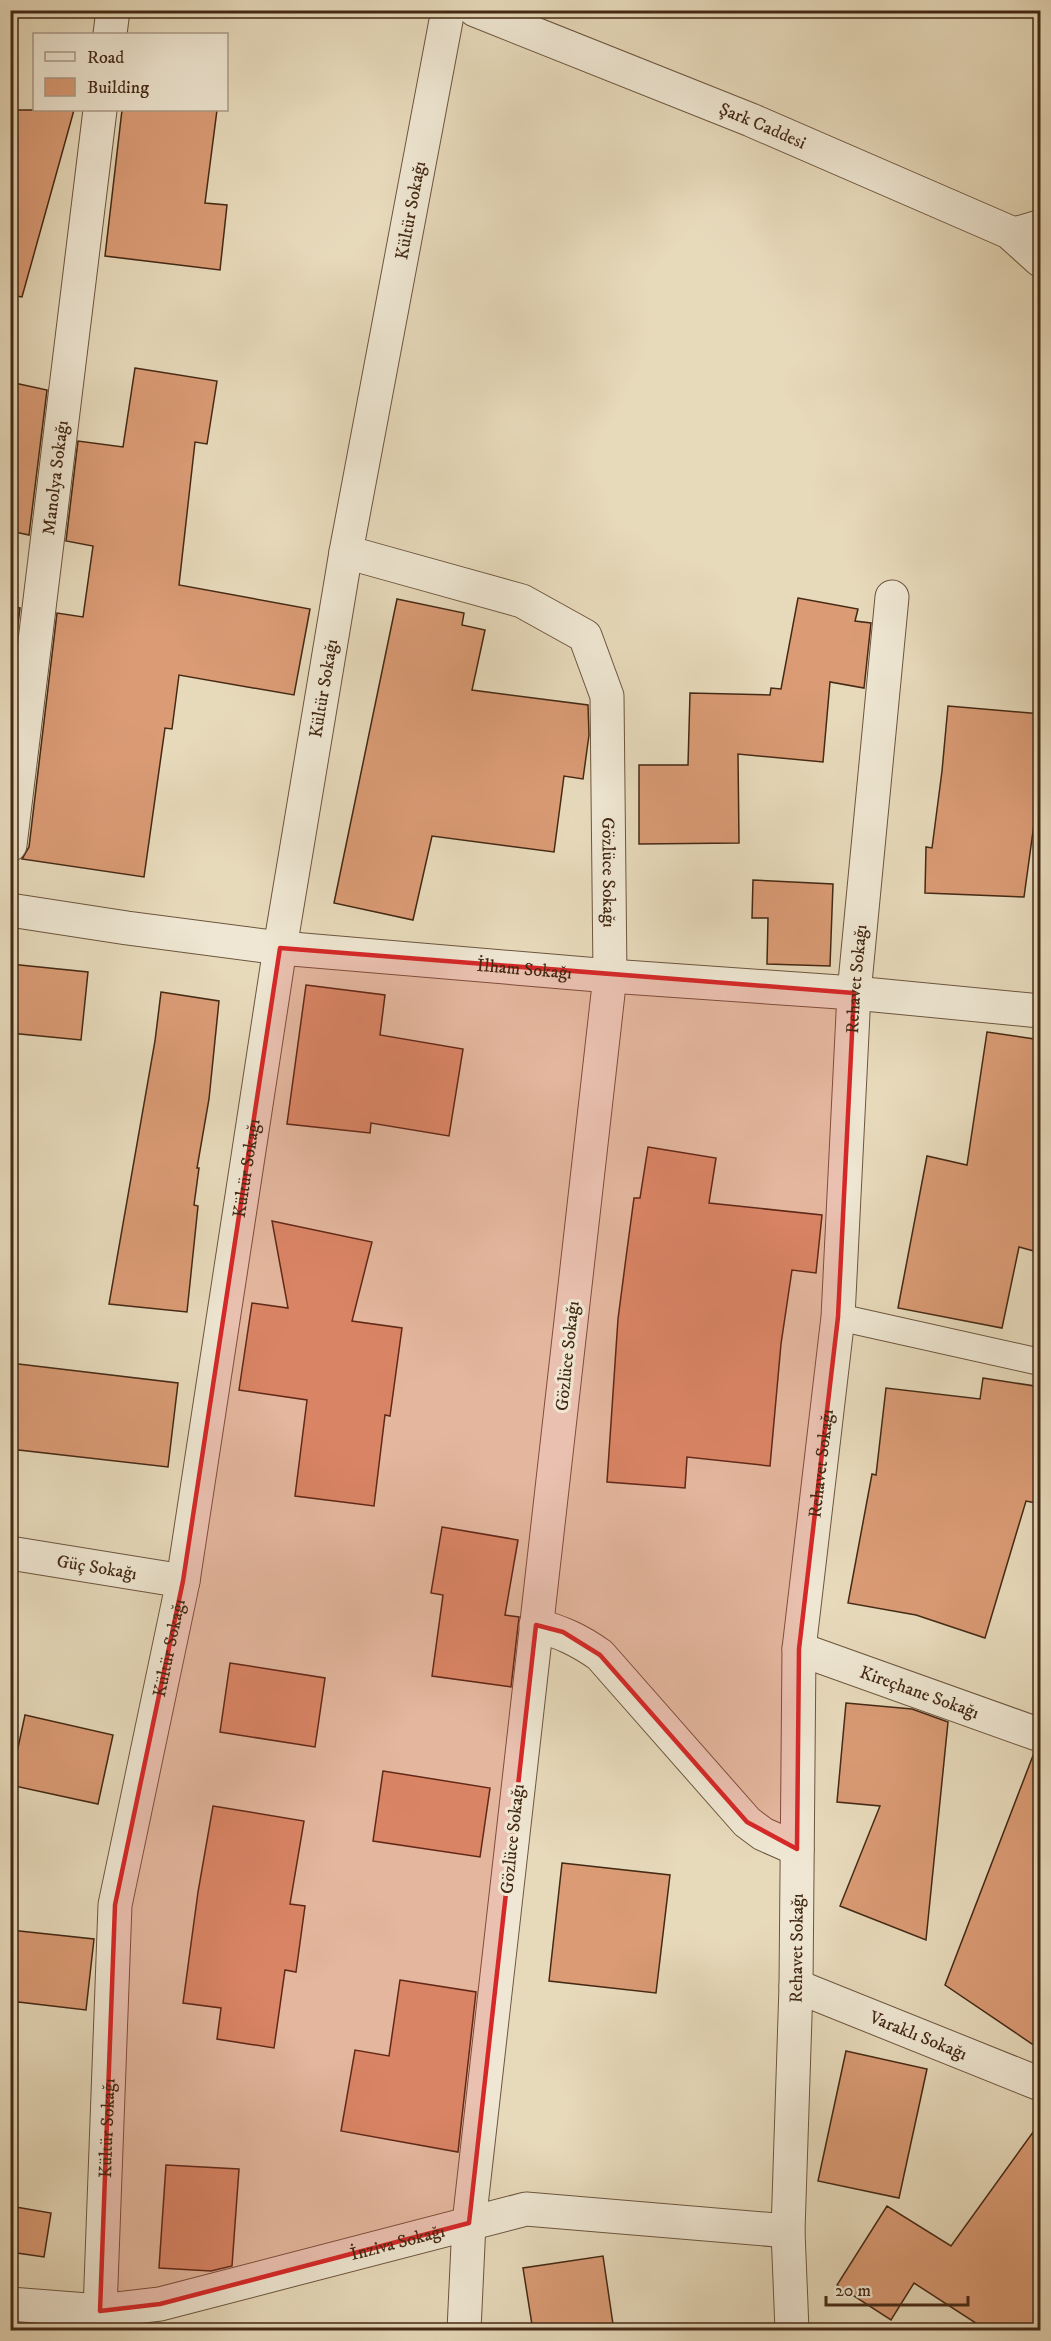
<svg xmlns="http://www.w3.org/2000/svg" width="1051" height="2341" viewBox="0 0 1051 2341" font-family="'IM FELL DW Pica',serif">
<rect width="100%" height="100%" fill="#e7dabb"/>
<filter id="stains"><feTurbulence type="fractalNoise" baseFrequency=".00333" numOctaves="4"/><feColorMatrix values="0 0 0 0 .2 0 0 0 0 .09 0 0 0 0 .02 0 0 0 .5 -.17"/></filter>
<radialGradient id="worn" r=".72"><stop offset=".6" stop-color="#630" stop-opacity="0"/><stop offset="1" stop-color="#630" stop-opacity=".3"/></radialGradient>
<path fill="#da9b75" stroke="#442914" stroke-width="1.5" d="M 10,110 L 74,110 L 22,297 L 10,295 Z
M 122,110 L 217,110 L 205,203 L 227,205 L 220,270 L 105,256 Z
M 135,368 L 217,381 L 207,444 L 195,442 L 179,585 L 310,609 L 294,695 L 179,675 L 172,729 L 165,728 L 144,877 L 22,859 L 29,847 L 57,613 L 83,617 L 93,546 L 66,541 L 78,441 L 123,447 Z
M 10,382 L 47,390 L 29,535 L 10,531 Z
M 798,598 L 858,609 L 855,621 L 871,623 L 864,688 L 830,682 L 823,762 L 738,754 L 739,843 L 639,844 L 639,765 L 688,765 L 690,693 L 770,695 L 771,688 L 781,689 Z
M 397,599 L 464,613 L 462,625 L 485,630 L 472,690 L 588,705 L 589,735 L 583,779 L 564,776 L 554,852 L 432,836 L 413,920 L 334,903 Z
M 10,607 L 20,608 L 10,687 Z
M 948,706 L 1041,714 L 1041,773 L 1024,897 L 925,893 L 926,847 L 932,848 L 942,771 Z
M 753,880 L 833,884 L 830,966 L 767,964 L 768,918 L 752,918 Z
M 10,964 L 88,972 L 81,1040 L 10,1033 Z
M 306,985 L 385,995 L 380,1035 L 463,1049 L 449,1136 L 371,1123 L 370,1133 L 287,1124 Z
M 161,992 L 219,1001 L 209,1099 L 197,1168 L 199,1168 L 194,1205 L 198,1206 L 187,1312 L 109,1304 L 155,1041 Z
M 987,1032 L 1041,1040 L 1041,1253 L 1019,1247 L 1002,1328 L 898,1308 L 927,1156 L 967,1165 Z
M 648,1147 L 716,1158 L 709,1203 L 822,1215 L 816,1273 L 792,1270 L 781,1344 L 770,1466 L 687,1457 L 685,1488 L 607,1482 L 618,1319 L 627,1250 L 634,1198 L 640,1198 Z
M 272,1221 L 372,1242 L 352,1321 L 402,1328 L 390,1416 L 385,1415 L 374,1506 L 295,1496 L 307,1400 L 239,1390 L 252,1303 L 288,1308 Z
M 10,1363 L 178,1383 L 168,1467 L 10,1449 Z
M 983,1378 L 1041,1387 L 1041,1504 L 1026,1501 L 985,1638 L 916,1615 L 848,1603 L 872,1474 L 876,1475 L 886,1388 L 980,1399 Z
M 442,1527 L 518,1540 L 505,1615 L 519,1617 L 511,1687 L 432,1676 L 443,1595 L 431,1593 Z
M 230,1663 L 325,1678 L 315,1747 L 220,1732 Z
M 846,1703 L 912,1709 L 948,1722 L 926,1940 L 840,1906 L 880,1806 L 837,1802 Z
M 25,1715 L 113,1735 L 98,1804 L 10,1785 Z
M 1034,1753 L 1041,1753 L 1041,2050 L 945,1985 Z
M 383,1771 L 490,1788 L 480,1857 L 373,1841 Z
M 213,1806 L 304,1821 L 290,1904 L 305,1906 L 296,1972 L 285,1970 L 274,2048 L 217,2039 L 221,2008 L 183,2003 L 198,1892 Z
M 562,1863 L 670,1875 L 656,1993 L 549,1981 Z
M 10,1930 L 94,1939 L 86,2010 L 10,2001 Z
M 400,1980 L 476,1992 L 458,2152 L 341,2131 L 355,2050 L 389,2056 Z
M 846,2051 L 927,2069 L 899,2198 L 818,2181 Z
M 1041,2121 L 1041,2331 L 988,2331 L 914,2283 L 891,2320 L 837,2285 L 887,2206 L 951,2246 Z
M 166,2165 L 239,2169 L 232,2266 L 211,2271 L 159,2268 Z
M 10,2206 L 51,2213 L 44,2257 L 10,2252 Z
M 603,2256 L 614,2331 L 533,2331 L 523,2268 Z"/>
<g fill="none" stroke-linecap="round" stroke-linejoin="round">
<g stroke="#6d553e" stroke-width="28">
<path id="lane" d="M 1009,232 L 1040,223
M 838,1317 L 1040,1362"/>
</g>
<g stroke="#6d553e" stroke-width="35">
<g id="street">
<path id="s1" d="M 475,10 L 751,120 L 1009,232 L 1040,260"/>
<path d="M 110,34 L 113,10"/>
<path id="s2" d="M 346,552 L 522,601 L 585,636 L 607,696 L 610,976 L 469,2223 L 464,2330"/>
<path id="s3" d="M 10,845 L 100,110"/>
<path id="s4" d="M 10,910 L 127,928 L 280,948 L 610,976 L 854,993 L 1040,1011"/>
<path id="s5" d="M 10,1553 L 183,1581"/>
<path d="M 536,1625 C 561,1632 579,1640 600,1655 L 747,1822 L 763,1834 L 797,1849"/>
<path id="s6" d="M 799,1649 L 1040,1735"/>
<path id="s7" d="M 796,1986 L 1040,2084"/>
<path id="s8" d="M 10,2304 L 100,2311 L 160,2304 L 526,2209 L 788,2231"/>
<path id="s9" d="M 102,2330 L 100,2311 L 115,1905 L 183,1581 L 280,948 L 346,552 L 448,10"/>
<path id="s10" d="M 792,2330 L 788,2231 L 796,1986 L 799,1649 L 838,1317 L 854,993 L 892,597"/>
</g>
</g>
<use href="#lane" stroke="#efe7d3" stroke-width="26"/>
<use href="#street" stroke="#efe7d3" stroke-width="33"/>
</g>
<path fill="#d62828" fill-opacity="0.2" stroke="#d62828" stroke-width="4.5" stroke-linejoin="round" d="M 280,948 L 854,993 L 838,1317 L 799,1649 L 797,1849 L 747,1822 L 600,1655 L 563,1632 L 536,1625 L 469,2223 L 160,2304 L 100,2311 L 115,1905 L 183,1581 Z"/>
<g text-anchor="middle" stroke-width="6" stroke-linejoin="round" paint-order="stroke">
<g font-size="18" fill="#442914" stroke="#efe7d3">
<text dy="6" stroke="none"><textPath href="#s1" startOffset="310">Şark Caddesi</textPath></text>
<text dy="6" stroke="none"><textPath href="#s9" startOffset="2146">Kültür Sokağı</textPath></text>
<text dy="6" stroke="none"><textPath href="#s3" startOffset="370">Manolya Sokağı</textPath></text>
<text dy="6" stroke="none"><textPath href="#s9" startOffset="1660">Kültür Sokağı</textPath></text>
<text dy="6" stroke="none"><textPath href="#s2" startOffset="495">Gözlüce Sokağı</textPath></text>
<text dy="6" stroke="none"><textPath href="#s4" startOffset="518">İlham Sokağı</textPath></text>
<text dy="6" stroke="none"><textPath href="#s10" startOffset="1354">Rehavet Sokağı</textPath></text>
<text dy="6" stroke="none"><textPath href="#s9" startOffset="1174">Kültür Sokağı</textPath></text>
<text transform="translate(567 1356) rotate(-84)" y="6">Gözlüce Sokağı</text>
<text dy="6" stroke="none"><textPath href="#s10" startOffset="868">Rehavet Sokağı</textPath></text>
<text dy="6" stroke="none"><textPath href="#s5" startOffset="88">Güç Sokağı</textPath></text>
<text dy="6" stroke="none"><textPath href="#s9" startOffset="688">Kültür Sokağı</textPath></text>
<text dy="6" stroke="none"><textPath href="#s6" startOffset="128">Kireçhane Sokağı</textPath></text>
<text transform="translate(512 1839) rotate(-84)" y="6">Gözlüce Sokağı</text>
<text dy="6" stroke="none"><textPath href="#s10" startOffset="382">Rehavet Sokağı</textPath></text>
<text dy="6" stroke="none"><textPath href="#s7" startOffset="132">Varaklı Sokağı</textPath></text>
<text dy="6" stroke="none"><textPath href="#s9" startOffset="202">Kültür Sokağı</textPath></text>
<text dy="6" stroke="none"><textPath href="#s8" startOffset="396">İnziva Sokağı</textPath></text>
</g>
</g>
<rect width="1051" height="2341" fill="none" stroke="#e7dabb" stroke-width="36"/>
<rect x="12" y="12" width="1027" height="2317" fill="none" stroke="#442914" stroke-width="3"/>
<rect x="18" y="18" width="1015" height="2305" fill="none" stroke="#442914" stroke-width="1.5"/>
<rect x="33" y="33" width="195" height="78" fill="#efe7d3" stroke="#ab9b87" stroke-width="1.5"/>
<rect x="45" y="52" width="30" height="9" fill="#efe7d3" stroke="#ab9b87" stroke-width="1.5"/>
<text x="87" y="63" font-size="18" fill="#442914">Road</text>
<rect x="45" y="78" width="30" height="18" fill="#da9b75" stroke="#ab9b87" stroke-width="1.5"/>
<text x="87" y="93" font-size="18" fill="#442914">Building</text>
<path d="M826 2296v9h142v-9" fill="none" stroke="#442914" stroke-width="3"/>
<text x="835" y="2296" font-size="18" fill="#442914" stroke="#efe7d3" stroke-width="4.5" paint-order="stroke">20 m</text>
<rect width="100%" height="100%" filter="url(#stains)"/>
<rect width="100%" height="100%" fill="url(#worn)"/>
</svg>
